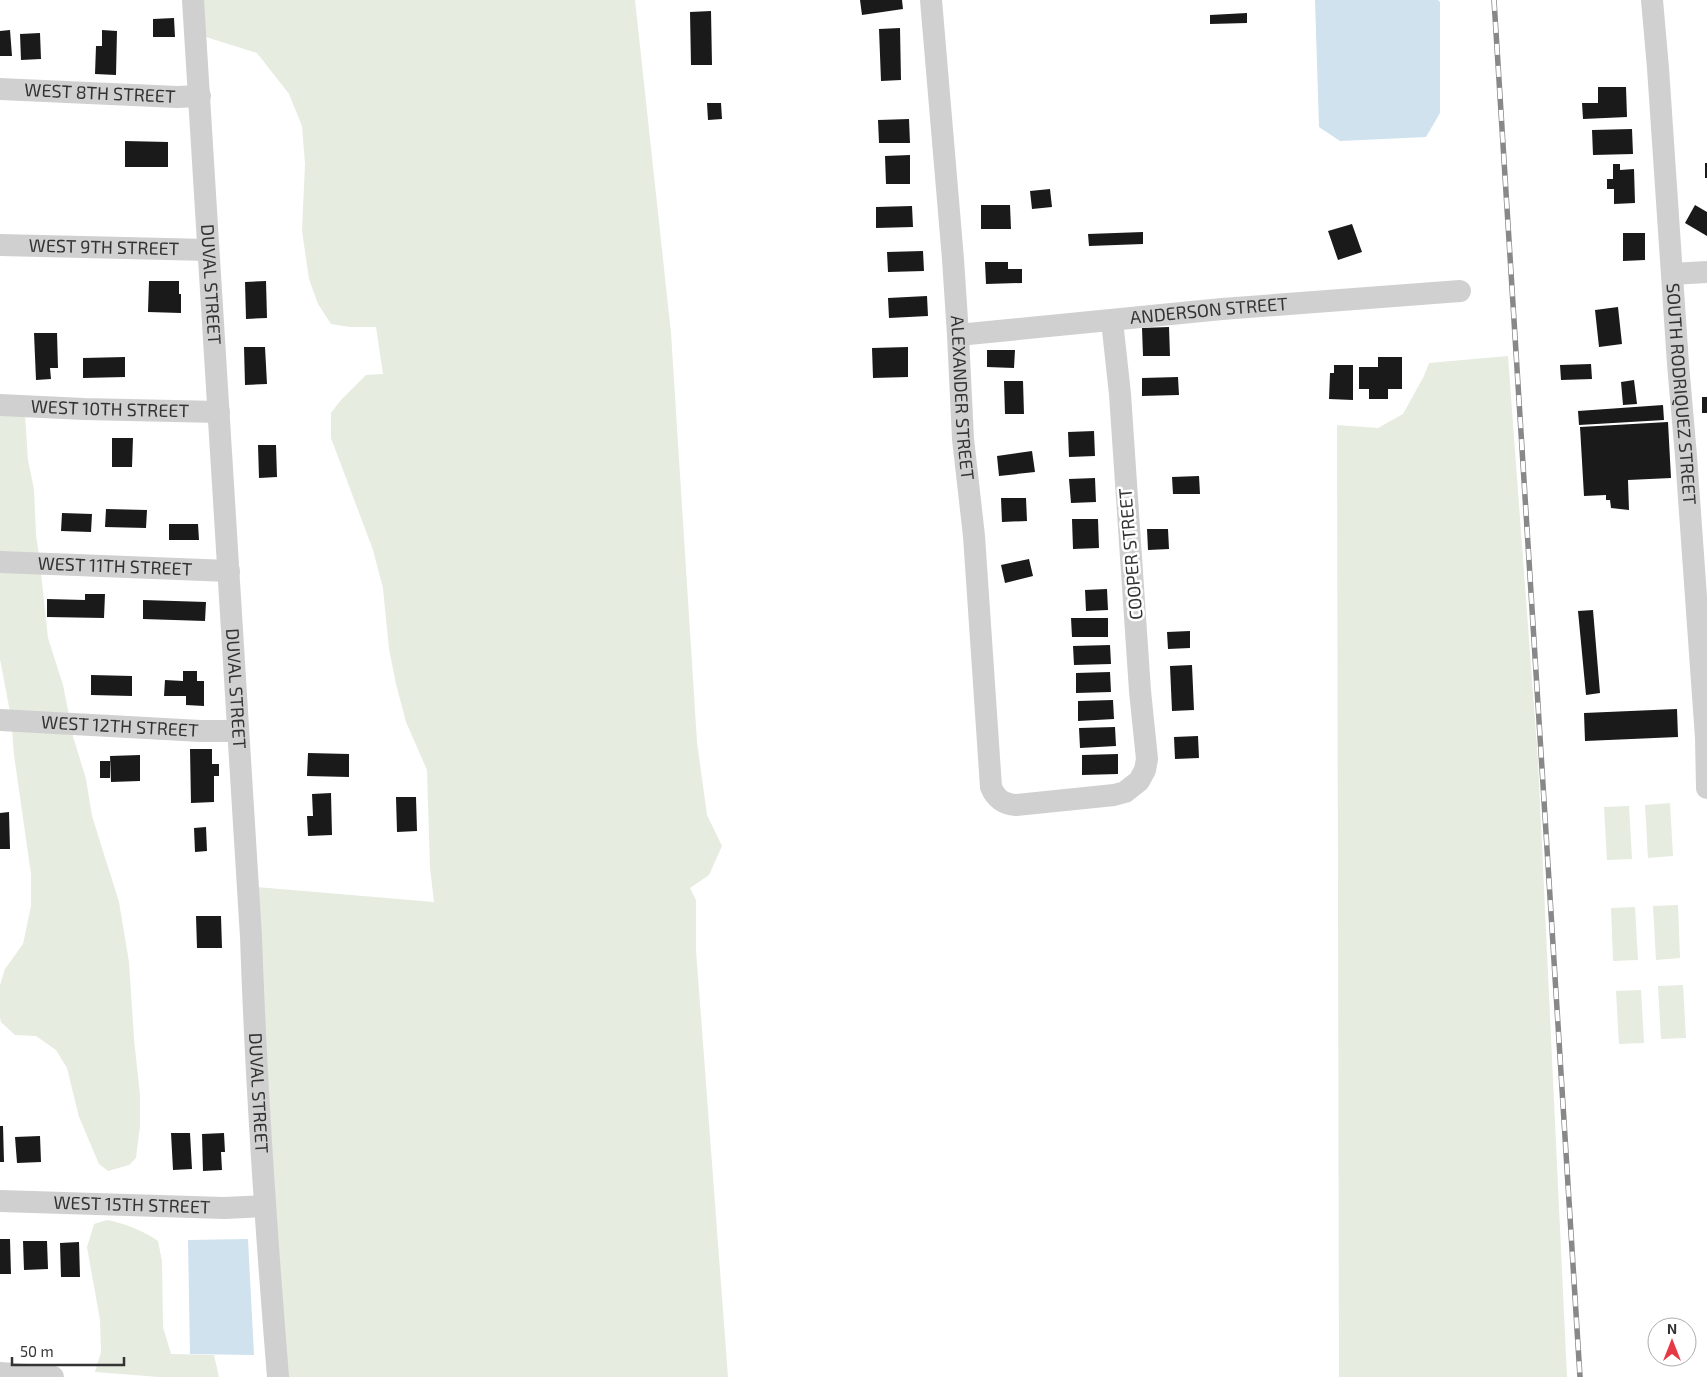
<svg xmlns="http://www.w3.org/2000/svg" width="1707" height="1377" viewBox="0 0 1707 1377" font-family="'Exo 2',sans-serif">
<rect width="100%" height="100%" fill="#fff"/>
<path fill="#e6ecdf" d="M 201,0 L 635,0 L 671,333 L 697,742 L 707,815 L 722,846 L 709,875 L 690,888 L 696,900 L 696,950 L 728,1377 L 286,1377 L 256,887 L 434,902 L 430,868 L 427,770 L 406,722 L 396,684 L 389,649 L 383,588 L 373,550 L 331,438 L 331,413 L 341,400 L 366,375 L 383,374 L 376,327 L 350,327 L 331,324 L 318,304 L 309,279 L 302,231 L 305,164 L 302,126 L 289,94 L 257,53 L 203,36 Z
M 1508,356 L 1538,761 L 1567,1377 L 1339,1377 L 1337,425 L 1378,428 L 1403,414 L 1424,376 L 1429,363 Z
M 0,413 L 25,415 L 28,460 L 34,489 L 36,535 L 39,555 L 0,554 Z
M 0,571 L 41,573 L 48,638 L 63,685 L 69,715 L 10,712 L 0,659 Z
M 12,730 L 72,733 L 86,779 L 92,816 L 119,902 L 129,962 L 134,1039 L 140,1095 L 140,1126 L 136,1158 L 129,1165 L 108,1171 L 99,1164 L 79,1117 L 67,1068 L 56,1050 L 36,1036 L 15,1035 L 1,1022 L 0,1018 L 0,985 L 5,969 L 23,944 L 31,906 L 31,874 L 14,755 Z
M 1670,803 L 1673,856 L 1648,858 L 1645,805 Z
M 1629,806 L 1632,859 L 1607,860 L 1604,807 Z
M 1678,905 L 1680,958 L 1656,960 L 1653,906 Z
M 1635,907 L 1638,960 L 1613,961 L 1611,908 Z
M 1683,985 L 1686,1038 L 1661,1039 L 1658,986 Z
M 1641,990 L 1644,1043 L 1619,1044 L 1616,991 Z
M 107,1220 C 124,1223 144,1231 158,1241 L 162,1261 L 163,1327 L 171,1354 L 214,1355 L 219,1377 L 159,1377 L 95,1372 L 101,1352 L 100,1320 L 87,1247 L 94,1224 Z"/>
<path fill="#cfe2ee" d="M 1315,0 L 1438,0 L 1440,2 L 1440,113 L 1426,137 L 1340,141 L 1319,127 Z
M 248,1239 L 254,1355 L 190,1354 L 188,1240 Z"/>
<path fill="#1a1a1a" d="M 860,0 L 902,0 L 903,9 L 862,15 Z
M 711,11 L 712,65 L 691,65 L 690,12 Z
M 1247,13 L 1247,23 L 1210,24 L 1210,15 Z
M 174,18 L 175,37 L 153,37 L 153,19 Z
M 900,28 L 901,80 L 881,81 L 879,29 Z
M 10,30 L 12,56 L 0,56 L 0,31 Z
M 102,30 L 117,31 L 116,75 L 95,74 L 96,46 L 102,46 Z
M 40,33 L 41,59 L 21,60 L 20,34 Z
M 1598,87 L 1626,87 L 1627,117 L 1583,119 L 1582,103 L 1598,103 Z
M 707,103 L 721,103 L 722,119 L 708,120 Z
M 909,119 L 910,143 L 879,143 L 878,120 Z
M 1632,129 L 1633,154 L 1593,155 L 1592,130 Z
M 125,141 L 168,142 L 168,167 L 125,167 Z
M 910,155 L 910,184 L 886,184 L 885,156 Z
M 1705,163 L 1707,163 L 1707,178 L 1705,178 Z
M 1613,164 L 1620,164 L 1620,170 L 1634,169 L 1635,203 L 1614,204 L 1614,189 L 1607,189 L 1607,179 L 1613,179 Z
M 1050,189 L 1052,207 L 1032,209 L 1030,191 Z
M 981,205 L 1010,205 L 1011,229 L 981,229 Z
M 1695,205 L 1707,212 L 1707,236 L 1685,223 Z
M 912,206 L 913,227 L 876,228 L 876,207 Z
M 1352,224 L 1362,252 L 1338,260 L 1328,231 Z
M 1143,232 L 1143,244 L 1089,246 L 1088,234 Z
M 1623,233 L 1645,233 L 1645,260 L 1623,261 Z
M 923,251 L 924,271 L 888,272 L 887,252 Z
M 985,262 L 1008,262 L 1008,269 L 1022,269 L 1022,283 L 986,284 Z
M 149,281 L 179,281 L 179,294 L 181,294 L 181,313 L 148,312 Z
M 266,281 L 267,318 L 246,319 L 245,282 Z
M 927,296 L 928,316 L 889,318 L 888,298 Z
M 1618,307 L 1622,344 L 1599,347 L 1595,310 Z
M 1169,327 L 1170,356 L 1143,356 L 1142,328 Z
M 34,333 L 57,333 L 58,368 L 50,368 L 51,379 L 36,380 Z
M 244,347 L 265,347 L 267,384 L 245,385 Z
M 908,347 L 908,377 L 873,378 L 872,348 Z
M 987,350 L 1015,350 L 1014,368 L 987,367 Z
M 125,357 L 125,377 L 83,378 L 83,358 Z
M 1378,357 L 1402,357 L 1402,389 L 1388,389 L 1388,399 L 1369,399 L 1369,389 L 1359,389 L 1359,367 L 1378,367 Z
M 1591,364 L 1592,379 L 1561,380 L 1560,365 Z
M 1334,365 L 1353,365 L 1353,400 L 1329,399 L 1330,373 L 1334,373 Z
M 1178,377 L 1179,395 L 1142,396 L 1142,378 Z
M 1634,380 L 1637,404 L 1623,405 L 1621,382 Z
M 1004,381 L 1023,381 L 1024,414 L 1005,414 Z
M 1702,397 L 1707,397 L 1707,413 L 1702,413 Z
M 1663,405 L 1664,420 L 1579,425 L 1578,411 Z
M 1668,422 L 1671,478 L 1628,480 L 1629,510 L 1611,508 L 1610,500 L 1606,500 L 1606,495 L 1584,496 L 1580,427 Z
M 1094,431 L 1095,456 L 1069,457 L 1068,432 Z
M 112,438 L 133,438 L 132,467 L 112,467 Z
M 258,445 L 276,445 L 277,477 L 259,478 Z
M 1032,451 L 1035,472 L 999,476 L 997,456 Z
M 1199,476 L 1200,494 L 1173,494 L 1172,477 Z
M 1095,478 L 1096,502 L 1071,503 L 1069,479 Z
M 1001,498 L 1026,498 L 1027,521 L 1002,522 Z
M 106,509 L 147,510 L 146,528 L 105,527 Z
M 62,513 L 92,514 L 91,532 L 61,531 Z
M 1072,519 L 1098,519 L 1099,548 L 1073,549 Z
M 169,524 L 198,524 L 199,540 L 169,540 Z
M 1147,529 L 1168,529 L 1169,549 L 1148,550 Z
M 1029,559 L 1033,576 L 1005,583 L 1001,565 Z
M 1107,589 L 1108,610 L 1086,611 L 1085,590 Z
M 85,594 L 105,594 L 104,618 L 47,617 L 47,599 L 85,600 Z
M 143,600 L 206,602 L 205,621 L 143,619 Z
M 1593,610 L 1600,693 L 1586,695 L 1578,611 Z
M 1071,618 L 1108,618 L 1108,637 L 1072,637 Z
M 1190,631 L 1190,648 L 1168,649 L 1167,632 Z
M 1110,645 L 1111,664 L 1074,665 L 1073,646 Z
M 1192,665 L 1194,710 L 1172,711 L 1170,666 Z
M 183,671 L 197,671 L 197,681 L 204,681 L 204,706 L 186,705 L 186,696 L 164,696 L 165,680 L 183,681 Z
M 1110,672 L 1111,692 L 1076,693 L 1076,673 Z
M 91,675 L 132,676 L 132,696 L 91,695 Z
M 1113,700 L 1114,719 L 1078,721 L 1078,701 Z
M 1677,709 L 1678,737 L 1585,741 L 1584,713 Z
M 1115,727 L 1116,746 L 1080,748 L 1079,728 Z
M 1198,736 L 1199,758 L 1175,759 L 1174,737 Z
M 190,749 L 212,749 L 212,764 L 219,764 L 219,776 L 214,776 L 214,802 L 191,803 Z
M 308,753 L 349,754 L 349,777 L 307,776 Z
M 1118,754 L 1118,774 L 1082,775 L 1082,755 Z
M 140,755 L 140,781 L 111,782 L 110,756 Z
M 100,761 L 110,761 L 110,778 L 100,778 Z
M 331,793 L 332,835 L 308,836 L 307,816 L 313,816 L 312,794 Z
M 396,797 L 416,797 L 417,831 L 397,832 Z
M 9,812 L 10,849 L 0,849 L 0,813 Z
M 206,827 L 207,851 L 195,852 L 194,828 Z
M 196,916 L 221,916 L 222,948 L 197,948 Z
M 0,1126 L 3,1126 L 4,1162 L 0,1162 Z
M 171,1133 L 190,1133 L 192,1169 L 173,1170 Z
M 224,1133 L 225,1152 L 221,1152 L 222,1170 L 203,1171 L 202,1134 Z
M 40,1136 L 41,1162 L 17,1163 L 15,1137 Z
M 0,1239 L 10,1239 L 11,1274 L 0,1274 Z
M 23,1241 L 47,1241 L 48,1269 L 24,1270 Z
M 79,1242 L 80,1277 L 61,1277 L 60,1243 Z"/>
<g fill="none" stroke-linecap="round" stroke-linejoin="round">
<g stroke="#d0d0d0" stroke-width="22">
<path id="s1" d="M 193,0 L 251,937 C 256,1084 266,1230 278,1377"/>
<path id="s2" d="M 931,0 L 953,259 L 958,335 L 963,439 L 974,536 L 991,787 C 996,799 1003,804 1016,805 L 1114,795 L 1125,792 L 1139,781 L 1145,770 L 1147,759 L 1140,691 L 1120,394 L 1112,321"/>
<path id="s3" d="M 1652,0 L 1658,68 L 1678,364 L 1686,456 L 1706,738 L 1707,788"/>
<path id="s4" d="M 0,89 L 177,97 L 200,96"/>
<path id="s5" d="M 0,245 L 208,250"/>
<path d="M 1672,274 L 1707,272"/>
<path id="s6" d="M 958,335 L 1222,309 L 1460,291"/>
<path id="s7" d="M 0,405 L 84,409 L 219,412"/>
<path id="s8" d="M 0,562 L 229,571"/>
<path id="s9" d="M 0,720 L 201,731 L 238,731"/>
<path id="s10" d="M 0,1201 L 224,1208 L 265,1206"/>
<path d="M 0,1373 L 53,1377"/>
</g>
<g stroke="#888" stroke-width="5.5">
<path id="rail" d="M 1494,0 L 1580,1377"/>
</g>
<use href="#rail" stroke="#fff" stroke-width="4" stroke-dasharray="11" stroke-linecap="butt"/>
</g>
<g text-anchor="middle" stroke-width="5" stroke-linejoin="round" paint-order="stroke">
<g font-size="18" fill="#333" stroke="#fff">
<text dy="6" stroke="none"><textPath href="#s4" startOffset="100">WEST 8TH STREET</textPath></text>
<text dy="6" stroke="none"><textPath href="#s5" startOffset="104">WEST 9TH STREET</textPath></text>
<text dy="6" stroke="none"><textPath href="#s1" startOffset="285">DUVAL STREET</textPath></text>
<text dy="6" stroke="none"><textPath href="#s6" startOffset="252">ANDERSON STREET</textPath></text>
<text dy="6" stroke="none"><textPath href="#s3" startOffset="395">SOUTH RODRIQUEZ STREET</textPath></text>
<text dy="6" stroke="none"><textPath href="#s2" startOffset="399">ALEXANDER STREET</textPath></text>
<text dy="6" stroke="none"><textPath href="#s7" startOffset="110">WEST 10TH STREET</textPath></text>
<text transform="translate(1131 554) rotate(-95)" y="6">COOPER STREET</text>
<text dy="6" stroke="none"><textPath href="#s8" startOffset="115">WEST 11TH STREET</textPath></text>
<text dy="6" stroke="none"><textPath href="#s1" startOffset="690">DUVAL STREET</textPath></text>
<text dy="6" stroke="none"><textPath href="#s9" startOffset="120">WEST 12TH STREET</textPath></text>
<text dy="6" stroke="none"><textPath href="#s1" startOffset="1095">DUVAL STREET</textPath></text>
<text dy="6" stroke="none"><textPath href="#s10" startOffset="132">WEST 15TH STREET</textPath></text>
</g>
</g>
<g transform="translate(1672 1342)"><circle r="24" fill="#ffffff" stroke="#adadad"/>
<path d="M0-4L9 19L0 12L-9 19Z" fill="#e63946"/>
<text y="-8" font-size="14" font-weight="bold" text-anchor="middle" fill="#333333">N</text>
</g>
<path d="M12 1357v8h112v-8" fill="none" stroke="#333333" stroke-width="2.5"/>
<text x="20" y="1357" font-size="15" fill="#333333" stroke="#ffffff" stroke-width="4" paint-order="stroke">50 m</text>
</svg>
